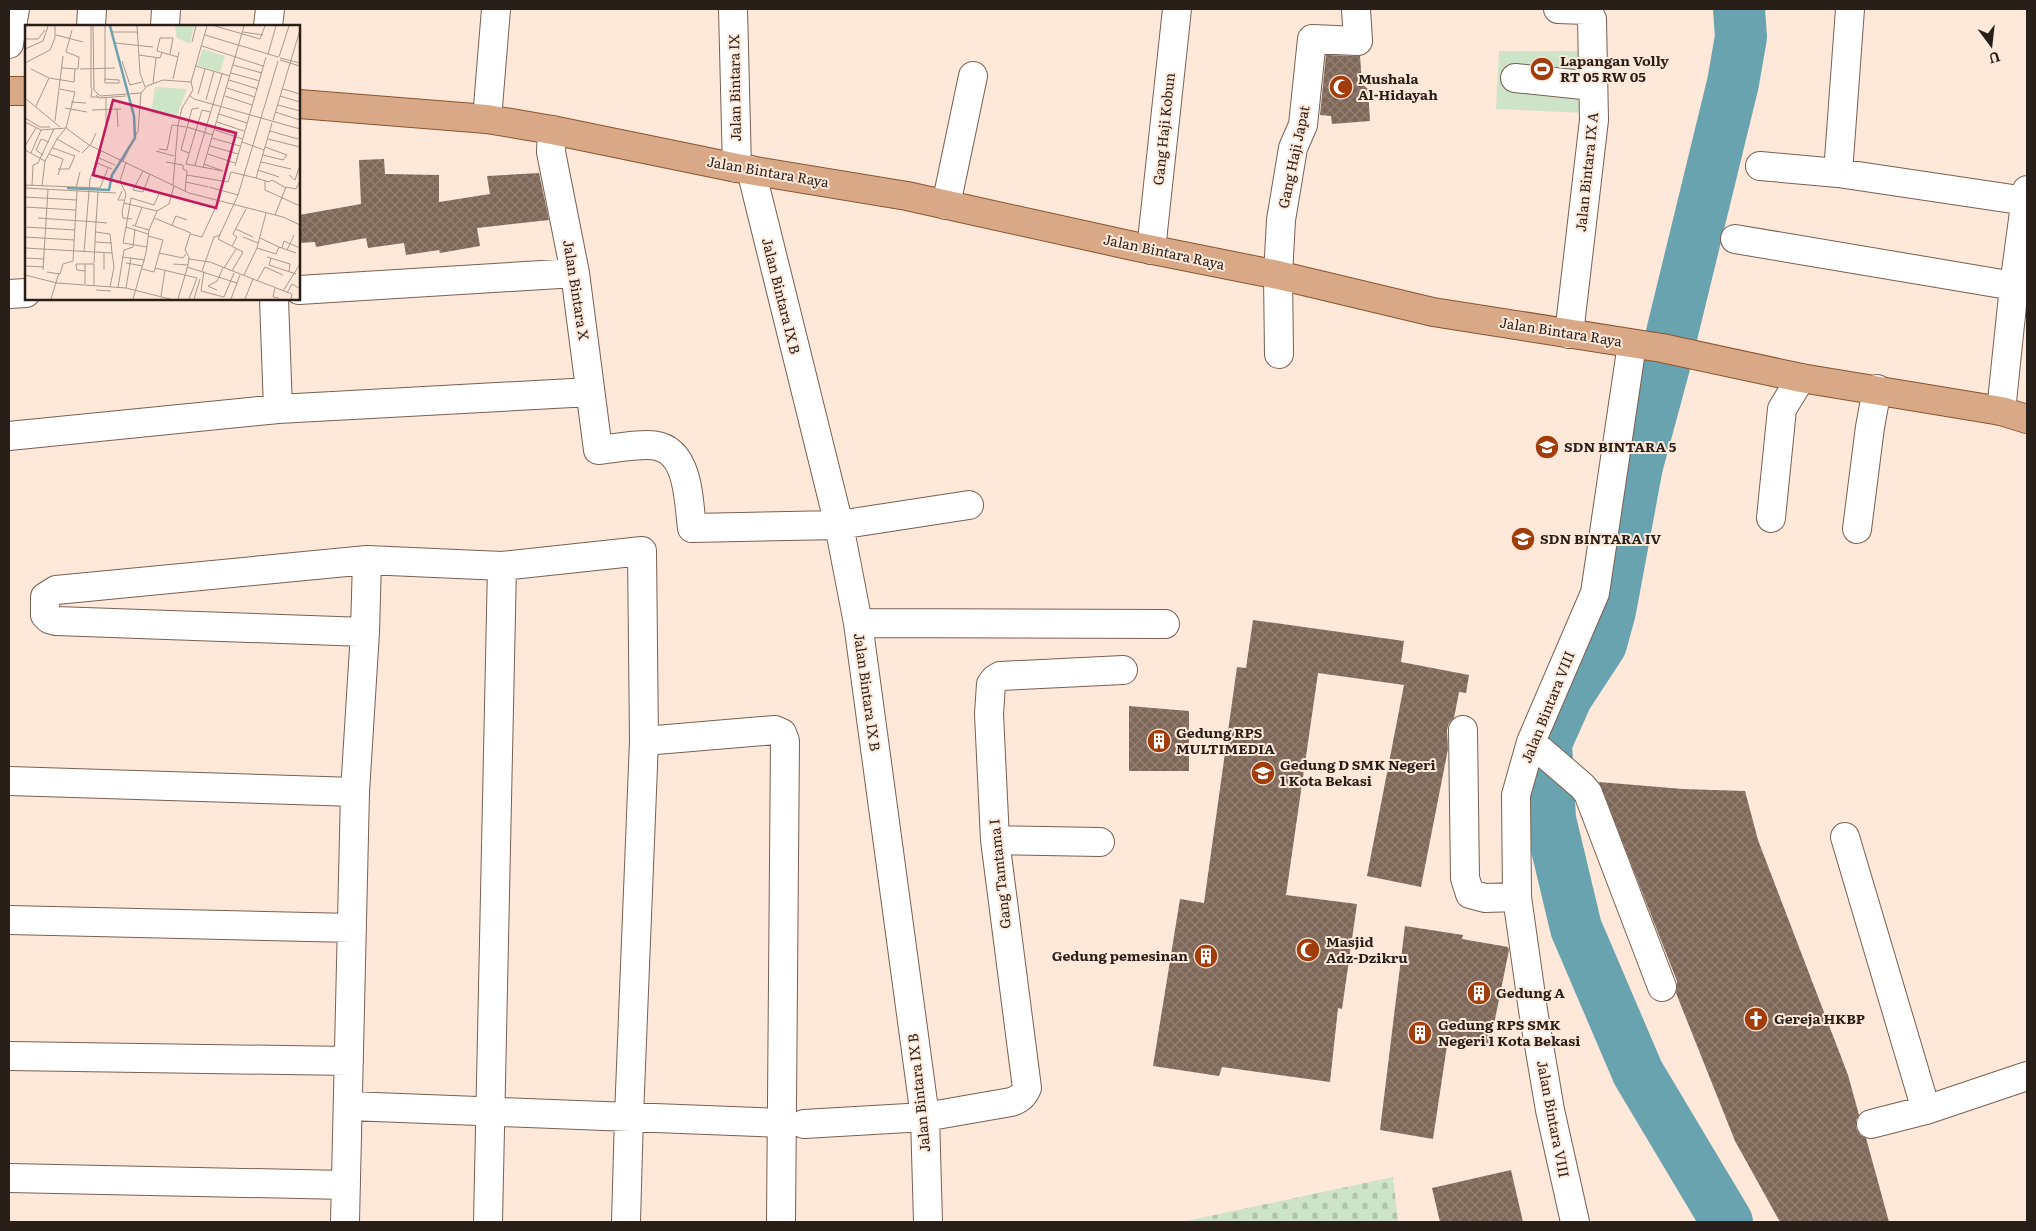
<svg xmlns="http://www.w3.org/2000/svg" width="2036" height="1231" viewBox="0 0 2036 1231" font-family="Literata,serif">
<defs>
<pattern id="cemetery-stones" width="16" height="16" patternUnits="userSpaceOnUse" patternTransform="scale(1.25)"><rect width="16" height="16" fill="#cee4c9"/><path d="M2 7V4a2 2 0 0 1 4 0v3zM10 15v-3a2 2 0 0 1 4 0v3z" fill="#b1c3ac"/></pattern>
<pattern id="building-cross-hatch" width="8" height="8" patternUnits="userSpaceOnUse" patternTransform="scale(1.25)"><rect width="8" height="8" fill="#7e6757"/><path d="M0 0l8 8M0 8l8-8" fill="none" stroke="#918075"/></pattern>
</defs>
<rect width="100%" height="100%" fill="#fee8da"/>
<path fill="url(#cemetery-stones)" d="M 1393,1177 L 1398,1222 L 1182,1222 Z"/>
<path fill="#cee4c9" d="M 1499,51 L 1587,51 L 1585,113 L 1496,109 Z"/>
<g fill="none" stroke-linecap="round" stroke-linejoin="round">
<path stroke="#69a3af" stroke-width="52" d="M 1727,1222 L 1638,1073 L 1576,928 L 1550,819 L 1546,743 L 1567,696 L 1601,644 L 1610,611 L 1637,466 L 1663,370 L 1733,83 L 1741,37 L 1739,9"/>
</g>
<path fill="url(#building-cross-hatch)" d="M 1326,55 L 1360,56 L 1362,84 L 1368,89 L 1370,121 L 1332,124 L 1331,116 L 1320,115 Z
M 384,159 L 385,174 L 439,175 L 439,202 L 490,194 L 487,176 L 539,173 L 549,220 L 477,228 L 480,246 L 440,253 L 439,250 L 406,255 L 404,243 L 368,248 L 366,238 L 316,247 L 315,242 L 299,243 L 299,215 L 361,204 L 359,160 Z
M 1253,620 L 1404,641 L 1401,662 L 1469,675 L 1466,693 L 1459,692 L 1454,718 L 1449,723 L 1447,730 L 1448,749 L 1421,887 L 1367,876 L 1404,685 L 1318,673 L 1286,895 L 1357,904 L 1342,1009 L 1338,1008 L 1330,1082 L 1222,1067 L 1219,1076 L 1153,1066 L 1180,899 L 1204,903 L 1237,667 L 1246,668 Z
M 1129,706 L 1189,711 L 1189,771 L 1129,771 Z
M 1599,782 L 1683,789 L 1745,791 L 1758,840 L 1848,1075 L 1859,1115 L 1856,1120 L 1856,1128 L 1860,1135 L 1866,1138 L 1889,1222 L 1780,1222 L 1735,1141 L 1676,993 L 1677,981 Z
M 1405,926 L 1463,935 L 1462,939 L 1508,947 L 1509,950 L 1490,1044 L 1448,1039 L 1433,1139 L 1380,1130 Z
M 1511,1170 L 1523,1222 L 1440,1222 L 1432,1188 Z"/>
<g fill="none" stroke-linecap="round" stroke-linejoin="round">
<g stroke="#786051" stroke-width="30">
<path id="minor" d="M 733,9 L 737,168
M 1558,9 L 1586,10 L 1592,19 L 1594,120 L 1569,334
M 91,26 L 92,9
M 165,26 L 166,9
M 268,26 L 270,9
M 9,44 L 15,9
M 1515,78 L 1593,86
M 487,119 L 496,9
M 552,130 L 551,152 L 575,273 L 598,450 C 615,448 632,445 648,445 C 690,445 688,499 692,528 L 839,525 L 969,505
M 1760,166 L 1838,173 L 2026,201
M 751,170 L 839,525 L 858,623 L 925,1117 L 928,1222
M 1838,173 L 1850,9
M 946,205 L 973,76
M 1735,239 L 2014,286
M 1151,250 L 1177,9
M 299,290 L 575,273
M 9,294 L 26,293
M 274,299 L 278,409
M 1279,354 L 1278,275 L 1281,220 L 1293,148 L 1303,125 L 1312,39 L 1358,41 L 1356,9
M 2001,411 L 2014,286 L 2027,190
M 9,436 L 278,409 L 590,392
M 1771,518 L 1782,409 L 1801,378
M 1857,529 L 1870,427 L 1877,389
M 858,623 L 1165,624
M 365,632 L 56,621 L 49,619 L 45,615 L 45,597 L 56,590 L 367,560 L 502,566 L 642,551 L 644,741 L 629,1116 L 626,1222
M 1463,730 L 1465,878 L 1470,894 L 1485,898 L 1517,897
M 644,741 L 775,730 L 782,733 L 785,741 L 781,1222
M 1531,742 L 1582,786 L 1588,793 L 1662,987
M 9,781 L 355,792
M 1845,837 L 1926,1110
M 995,840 L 1100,842
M 9,920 L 352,928
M 9,1056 L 349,1061
M 349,1106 L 782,1123
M 804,1124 L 925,1117 L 1011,1102 C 1020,1099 1023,1096 1027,1088 L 995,840 L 989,714 L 991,684 L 995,679 L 1000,676 L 1123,670
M 1871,1124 L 1926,1110 L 2027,1076
M 9,1178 L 346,1185
M 345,1222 L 355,792 L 365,632 L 367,560
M 488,1222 L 502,566
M 1575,1222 L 1550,1110 L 1533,1010 L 1517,897 L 1516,795 L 1531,742 L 1595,593 L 1632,344"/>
</g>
<g stroke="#8a542c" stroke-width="30">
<path id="major" d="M 9,91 L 26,91
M 299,104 L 487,119 L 552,130 L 737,168 L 907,196 L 1133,246 L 1278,275 L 1433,312 L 1662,348 L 1801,378 L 2001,411 L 2027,419"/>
</g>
<use href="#minor" stroke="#fff" stroke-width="28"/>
<use href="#major" stroke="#d9a987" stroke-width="28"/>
</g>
<defs>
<g id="stadium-disc" transform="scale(1.25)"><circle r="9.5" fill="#a13c0b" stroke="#fee8da"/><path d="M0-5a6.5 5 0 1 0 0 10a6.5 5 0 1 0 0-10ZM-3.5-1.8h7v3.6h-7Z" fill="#fff"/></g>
<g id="mosque-disc" transform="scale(1.25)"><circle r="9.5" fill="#a13c0b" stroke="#fee8da"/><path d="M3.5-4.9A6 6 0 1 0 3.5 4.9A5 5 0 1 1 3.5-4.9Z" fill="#fff"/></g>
<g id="school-disc" transform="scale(1.25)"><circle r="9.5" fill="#a13c0b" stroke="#fee8da"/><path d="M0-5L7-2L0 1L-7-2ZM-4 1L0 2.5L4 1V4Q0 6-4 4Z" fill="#fff"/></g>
<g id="building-disc" transform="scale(1.25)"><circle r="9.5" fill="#a13c0b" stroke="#fee8da"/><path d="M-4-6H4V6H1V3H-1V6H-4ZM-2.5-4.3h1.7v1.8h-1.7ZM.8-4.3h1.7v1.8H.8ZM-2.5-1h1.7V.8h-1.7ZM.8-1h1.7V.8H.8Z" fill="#fff"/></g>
<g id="church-disc" transform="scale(1.25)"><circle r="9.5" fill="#a13c0b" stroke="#fee8da"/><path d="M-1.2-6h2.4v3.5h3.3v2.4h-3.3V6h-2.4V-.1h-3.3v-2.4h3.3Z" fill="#fff"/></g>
</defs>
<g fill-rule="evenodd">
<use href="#stadium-disc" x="1542" y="69"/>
<use href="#mosque-disc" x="1341" y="87"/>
<use href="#school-disc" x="1547" y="447"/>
<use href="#school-disc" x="1523" y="539"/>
<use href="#building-disc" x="1159" y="741"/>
<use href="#school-disc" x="1263" y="773"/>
<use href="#mosque-disc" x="1308" y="950"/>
<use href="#building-disc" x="1206" y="956"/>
<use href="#building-disc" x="1479" y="993"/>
<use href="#church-disc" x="1756" y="1019"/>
<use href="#building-disc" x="1420" y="1033"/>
</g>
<g text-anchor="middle" stroke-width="4" stroke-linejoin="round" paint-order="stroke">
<g font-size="14" font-weight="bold" fill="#281f18" stroke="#fee8da" text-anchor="start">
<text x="1560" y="66">Lapangan Volly<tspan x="1560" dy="16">RT 05 RW 05</tspan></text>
<text x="1358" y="84">Mushala<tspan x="1358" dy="16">Al-Hidayah</tspan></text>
<text x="1564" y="452">SDN BINTARA 5</text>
<text x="1540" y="544">SDN BINTARA IV</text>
<text x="1176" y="738">Gedung RPS<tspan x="1176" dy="16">MULTIMEDIA</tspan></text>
<text x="1280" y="770">Gedung D SMK Negeri<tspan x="1280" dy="16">1 Kota Bekasi</tspan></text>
<text x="1326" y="947">Masjid<tspan x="1326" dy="16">Adz-Dzikru</tspan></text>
<text x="1188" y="961" text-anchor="end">Gedung pemesinan</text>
<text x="1496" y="998">Gedung A</text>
<text x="1774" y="1024">Gereja HKBP</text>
<text x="1438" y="1030">Gedung RPS SMK<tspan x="1438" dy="16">Negeri 1 Kota Bekasi</tspan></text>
</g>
<g font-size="14" fill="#281f18" stroke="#fee8da">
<text transform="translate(735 88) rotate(-91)" y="5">Jalan Bintara IX</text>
<text transform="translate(1164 129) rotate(-84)" y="5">Gang Haji Kobun</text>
<text transform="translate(1294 157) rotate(-78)" y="5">Gang Haji Japat</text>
<text transform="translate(768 172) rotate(10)" y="5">Jalan Bintara Raya</text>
<text transform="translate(1587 172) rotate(-84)" y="5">Jalan Bintara IX A</text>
<text transform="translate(1164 252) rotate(12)" y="5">Jalan Bintara Raya</text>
<text transform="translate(576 290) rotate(81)" y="5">Jalan Bintara X</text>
<text transform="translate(781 296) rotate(76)" y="5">Jalan Bintara IX B</text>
<text transform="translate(1561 332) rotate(9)" y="5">Jalan Bintara Raya</text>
<text transform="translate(867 692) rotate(82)" y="5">Jalan Bintara IX B</text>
<text transform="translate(1548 707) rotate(-68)" y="5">Jalan Bintara VIII</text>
<text transform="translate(1000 874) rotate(-96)" y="5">Gang Tamtama I</text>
<text transform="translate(919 1093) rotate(-96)" y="5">Jalan Bintara IX B</text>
<text transform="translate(1553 1119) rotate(79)" y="5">Jalan Bintara VIII</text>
</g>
</g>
<g transform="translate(25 25)">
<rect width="275" height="275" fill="#fee8da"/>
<path d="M 150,1 L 169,1 L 165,19 L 152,13 Z" fill="#cee4c9"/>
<path d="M 130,62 L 162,64 L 152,90 L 126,89 Z" fill="#cee4c9"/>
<path d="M 178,24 L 200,31 L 195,47 L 172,40 Z" fill="#cee4c9"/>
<path fill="none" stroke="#69a3af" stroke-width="2.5" d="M 42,163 L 84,165 L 87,150 L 110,113 L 109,91 L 85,1"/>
<path fill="none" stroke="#a8988c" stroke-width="1" d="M 66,1 L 66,63M 68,1 L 69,65 L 75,71 L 116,68M 80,1 L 80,58 L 94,58M 112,1 L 115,48 L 120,62M 190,1 L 235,14 L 240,1M 87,7 L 113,7M 218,7 L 238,10M 31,10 L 58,17M 180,10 L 253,32M 0,14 L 13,14 L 20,5M 167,17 L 171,1M 90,18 L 128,22M 177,21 L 238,41M 0,24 L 18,16 L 23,1M 145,29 L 148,13 L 135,13 L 132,26 L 153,32M 243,29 L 251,1M 114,30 L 135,33 L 137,27M 254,32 L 264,1M 255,33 L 275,38M 255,35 L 275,41M 97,36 L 105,60 L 117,57M 0,38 L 25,25 L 30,13 L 30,1M 208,40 L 237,48M 171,41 L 205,51M 37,43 L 53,44 L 54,32 L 41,27 L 47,5M 6,44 L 24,53 L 49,57 L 50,44M 55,44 L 90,43M 206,48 L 235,56M 79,54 L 94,55 L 94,58M 148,54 L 154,27M 204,55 L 233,64M 128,58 L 131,33M 67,63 L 66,72 L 74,72M 202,63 L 230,72M 35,64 L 50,67 L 41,103M 258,64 L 275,69M 173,69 L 180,44M 71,70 L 74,73 L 101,71M 164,70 L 169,74 L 275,104M 200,71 L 227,80M 255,71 L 275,77M 0,73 L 35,102M 81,73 L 81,99M 181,75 L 189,46M 46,77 L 61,78M 253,80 L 275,86M 11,81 L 24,53M 40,83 L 62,87M 92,84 L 93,102M 67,85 L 96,84M 250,87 L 275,95M 194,89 L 222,98M 0,93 L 15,102 L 25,102M 248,95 L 275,5M 30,96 L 38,31M 0,97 L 16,105 L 41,103 L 64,120 L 164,168 L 258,192 L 275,200M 192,97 L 219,106M 162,102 L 188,110M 40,104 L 32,114 L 55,127M 190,105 L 218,114M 245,106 L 273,114M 187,113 L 215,121M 243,114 L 275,122M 217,117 L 239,125M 0,121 L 11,103M 185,121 L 213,129M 28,123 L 50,131 L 44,144 L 33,144M 134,124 L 142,125 L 147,100 L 161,102M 0,125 L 20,136M 131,126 L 149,131M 6,128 L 16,105M 57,128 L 66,119 L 71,108M 164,128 L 156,125 L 167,84 L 174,83M 24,129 L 38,134 L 33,150M 183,129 L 210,138M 18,130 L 11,125 L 16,114 L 24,117M 238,130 L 258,135 L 262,130 L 240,122M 74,133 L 90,140M 98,136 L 113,106 L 116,68 L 122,61 L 138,55 L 166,57 L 182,1M 101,137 L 95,156 L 101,169 L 97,187 L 98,193 L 107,194M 141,137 L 158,140 L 158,144 L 162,146 L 160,166M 236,137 L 266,144M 72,138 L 87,144M 179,139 L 198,146 L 161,139 L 177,85 L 185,87M 170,140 L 197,49M 210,141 L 241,32M 178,143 L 219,1M 233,145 L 254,152M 118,146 L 108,165 L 118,167 L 125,149M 162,150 L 203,157 L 206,147 L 231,153 L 247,98M 264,150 L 270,155 L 274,143M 231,153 L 244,157 L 247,155 L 261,163M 240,156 L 240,165 L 275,181M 161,157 L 183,162M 0,160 L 75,163 L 83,143M 148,160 L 153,100 L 157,83 L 168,65 L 166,57M 7,161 L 8,140 L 13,138 L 29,104M 17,161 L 20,136 L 32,114M 184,162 L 213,170M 0,163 L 91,168M 51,163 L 55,147M 97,166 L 93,175 L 99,175M 0,172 L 52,175M 99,178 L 132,186M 0,182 L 51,185M 250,190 L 261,162 L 271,164 L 275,156M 13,193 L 71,197 L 73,167M 129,193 L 166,208M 107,200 L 124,205M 147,200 L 151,191 L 162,195M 110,201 L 117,182M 0,202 L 50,205M 101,202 L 98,218 L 122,222M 211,204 L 228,212M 123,209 L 101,202 L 106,173 L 129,180 L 134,169M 0,212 L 49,215M 218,212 L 233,218M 235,213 L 254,222M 70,217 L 87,218M 207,221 L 212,212 L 208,209 L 221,184M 0,223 L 87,228 L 85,209 L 71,207M 232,223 L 251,229 L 254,222 L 271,228M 257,223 L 259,216 L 275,223M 262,225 L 269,210M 59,227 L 65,154 L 76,126M 134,228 L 158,233 L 161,229M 97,232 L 120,235M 242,232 L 265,239 L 264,246M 0,233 L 19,234M 246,233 L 244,240 L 271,249M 164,234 L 185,237 L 228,254 L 220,274M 69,238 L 71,197 L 82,198M 101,238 L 118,241M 60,239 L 60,259M 148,239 L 163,240M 0,241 L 19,242M 162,242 L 212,258M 130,243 L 172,253 L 164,274M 199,243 L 211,224M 117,244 L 129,247 L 138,215 L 123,211M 18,245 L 23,164M 79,245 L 79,228M 60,246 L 52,245 L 51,239 L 69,239 L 69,261M 177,246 L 189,212 L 195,210M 179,246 L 176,266 L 199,272 L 209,248M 207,246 L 218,227 L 193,214 L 213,170 L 253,36M 22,247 L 35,249 L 38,239 L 48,236 L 52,166M 0,250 L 32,258 L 101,263 L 145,274M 219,250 L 232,223 L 241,188M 228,254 L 267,269 L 266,274M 232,256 L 240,242 L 258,250M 85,262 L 89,242 L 87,228M 93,263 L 99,225 L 108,222 L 110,204M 101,263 L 106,233M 250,263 L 248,272 L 254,273M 71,265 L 86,266M 192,265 L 183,261 L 192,256 L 198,243M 258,266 L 275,239M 262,268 L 267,259 L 274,263M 136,271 L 140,245M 26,274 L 34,248M 108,274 L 121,228 L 124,205 L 132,186 L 144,179 L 149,161M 153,274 L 163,240 L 164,232 L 160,225 L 165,209 L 177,212 L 193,177M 169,274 L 175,254M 206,274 L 215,250"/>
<path fill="#c2185b" fill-opacity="0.15" stroke="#c2185b" stroke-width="2.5" d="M 88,75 L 211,108 L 191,183 L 68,150 Z"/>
<rect width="275" height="275" fill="none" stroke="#281f18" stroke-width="2.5"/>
</g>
<rect width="2036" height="1231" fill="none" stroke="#281f18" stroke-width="20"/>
<g transform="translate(1991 45) rotate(165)" stroke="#fee8da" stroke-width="4" paint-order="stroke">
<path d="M0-4L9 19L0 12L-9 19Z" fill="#281f18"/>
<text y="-8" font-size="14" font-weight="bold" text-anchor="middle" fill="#281f18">U</text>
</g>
</svg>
